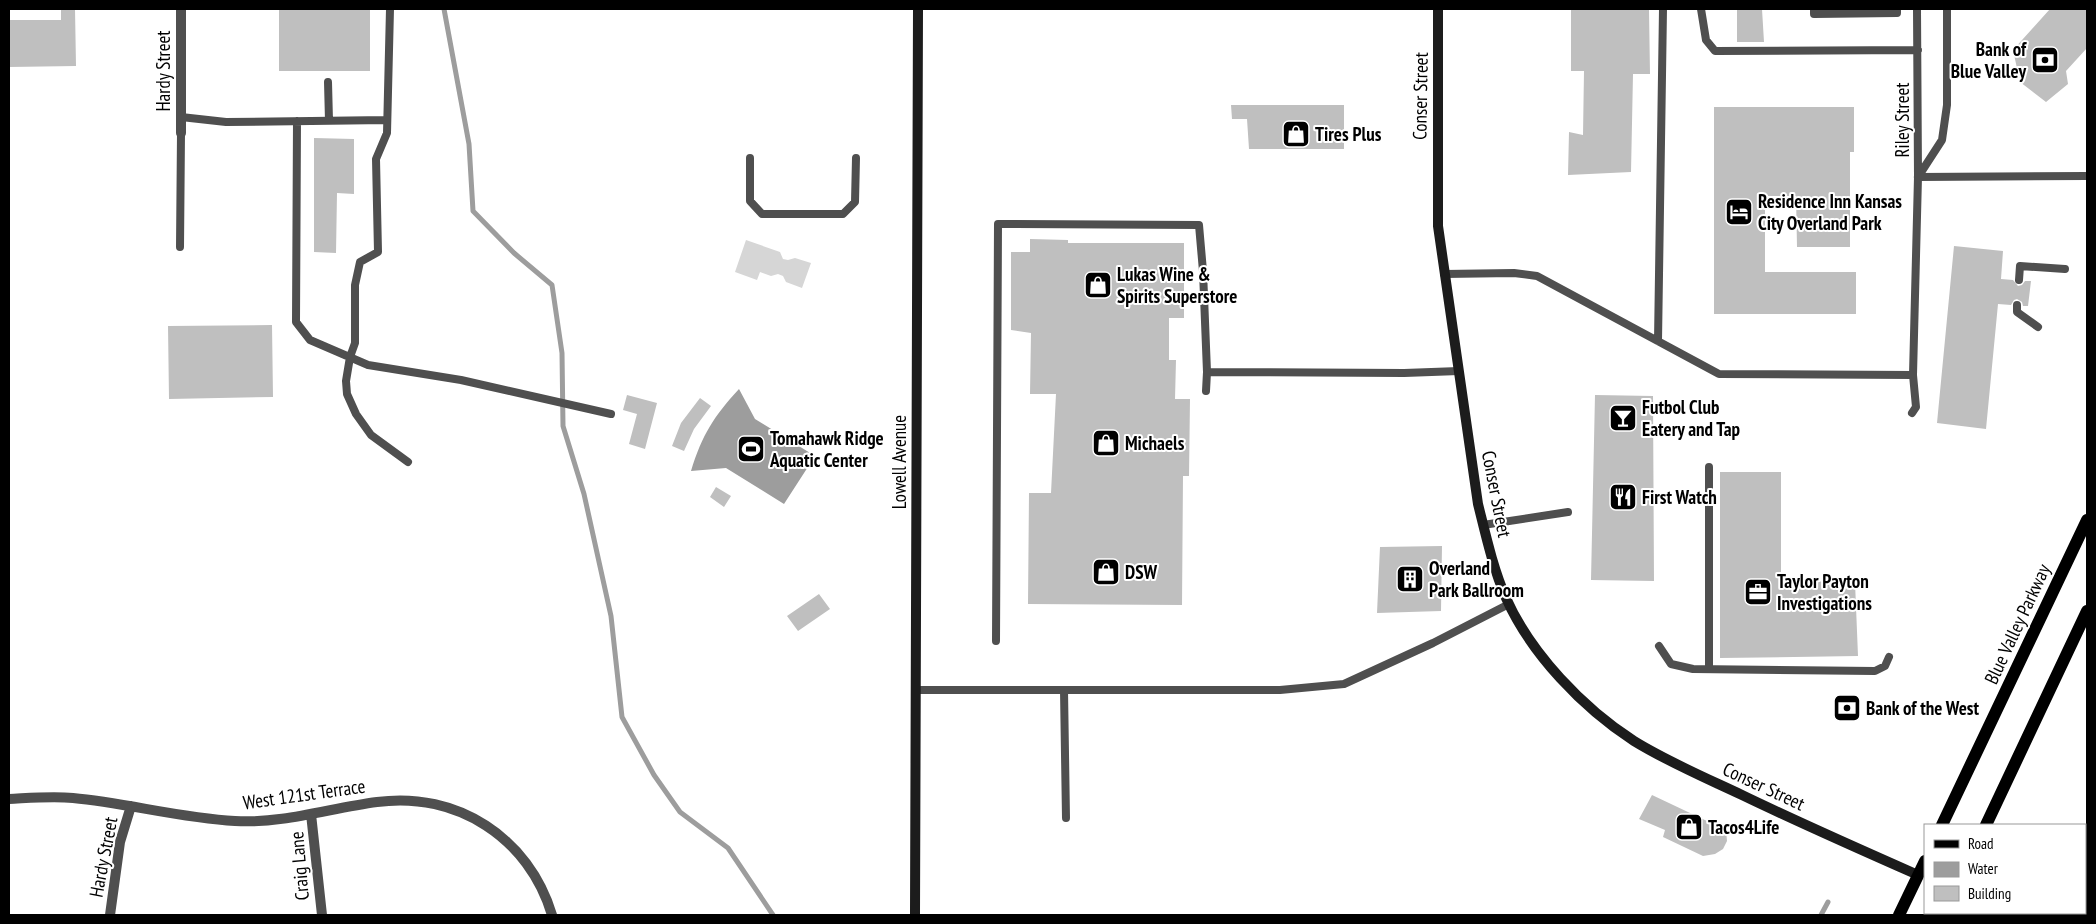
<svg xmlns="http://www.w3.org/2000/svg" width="2096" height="924" viewBox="0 0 2096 924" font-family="'PT Sans Narrow',sans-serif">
<rect width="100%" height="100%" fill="#fff"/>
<path fill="#d6d6d6" d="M 746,240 L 780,252 L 783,259 L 788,260 L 795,258 L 811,263 L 802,288 L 786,282 L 783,276 L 778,274 L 771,276 L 760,272 L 757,280 L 735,272 Z"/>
<path fill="#9d9d9d" d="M 739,389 L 755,419 L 815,456 L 784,504 L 726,468 L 691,471 C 702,435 714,416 739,389 Z"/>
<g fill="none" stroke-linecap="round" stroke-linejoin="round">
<path stroke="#9d9d9d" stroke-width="5" d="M 444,9 L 469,144 L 473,211 L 514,253 L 552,285 L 562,353 L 563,426 L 584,494 L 611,616 L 622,717 L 654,775 L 680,812 L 728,848 L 773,915
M 1821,915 L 1828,902"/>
</g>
<path fill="#bfbfbf" d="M 61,9 L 75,9 L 76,66 L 9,67 L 9,20 L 61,20 Z
M 279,9 L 370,9 L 370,71 L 279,71 Z
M 1571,9 L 1649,9 L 1650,74 L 1633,74 L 1631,172 L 1568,175 L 1569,132 L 1583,135 L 1584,71 L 1571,71 Z
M 1737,9 L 1762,9 L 1764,42 L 1737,42 Z
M 2050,9 L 2087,9 L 2087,48 L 2066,71 L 2068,84 L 2046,102 L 2020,82 L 2013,50 Z
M 1231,105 L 1344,105 L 1344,149 L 1249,149 L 1247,119 L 1232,119 Z
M 1714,107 L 1854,107 L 1854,152 L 1850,152 L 1850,247 L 1797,247 L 1796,196 L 1765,196 L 1765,272 L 1856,272 L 1856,314 L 1714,314 Z
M 314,138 L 354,139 L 354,194 L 337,193 L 336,253 L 314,252 Z
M 1030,239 L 1068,240 L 1068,243 L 1184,243 L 1184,318 L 1169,318 L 1169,360 L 1176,360 L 1175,399 L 1190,399 L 1189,476 L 1183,476 L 1182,605 L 1028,604 L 1029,493 L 1051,493 L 1056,394 L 1030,394 L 1031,333 L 1011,330 L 1011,252 L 1030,252 Z
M 1954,246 L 2003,251 L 2001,279 L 2013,280 L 2018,286 L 2022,285 L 2025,281 L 2031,281 L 2028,306 L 2023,306 L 2022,302 L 2017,299 L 2014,300 L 2011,305 L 1998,304 L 1986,429 L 1937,423 Z
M 272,325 L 273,397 L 169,399 L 168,326 Z
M 627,395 L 657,403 L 645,449 L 629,444 L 637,414 L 623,410 Z
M 1595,395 L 1653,396 L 1654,581 L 1591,580 Z
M 700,398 L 711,406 L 694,429 L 684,451 L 672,446 L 681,423 Z
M 1720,472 L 1781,472 L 1781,581 L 1855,582 L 1858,656 L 1720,658 Z
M 716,487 L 731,496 L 724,507 L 710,497 Z
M 1442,546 L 1441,611 L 1377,613 L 1380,547 Z
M 819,594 L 830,609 L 798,631 L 787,616 Z
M 1652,795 L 1726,830 L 1727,841 L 1723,849 L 1715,854 L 1703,856 L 1663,837 L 1665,830 L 1639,819 Z"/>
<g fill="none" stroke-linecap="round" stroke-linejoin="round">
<path stroke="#4f4f4f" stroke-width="8" d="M 390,9 L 387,133 L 376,159 L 378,252 L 360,262 L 355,285 L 355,343 L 350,357 L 346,381 L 347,394 L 356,414 L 371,435 L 408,462
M 1701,9 L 1706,40 L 1715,51 L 1918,50
M 1814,9 L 1814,14 L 1897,13 L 1897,9
M 328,82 L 329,121
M 181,117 L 226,122 L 387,120
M 297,121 L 296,322 L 310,340 L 368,365 L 461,380 L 611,414
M 750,158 L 750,201 L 762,214 L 843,214 L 855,202 L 856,158
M 1918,177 L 1942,140 L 1947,105 L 1947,9
M 1918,177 L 2087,176
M 180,247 L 181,133
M 1444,274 L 1514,273 L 1537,276 L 1719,374 L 1913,375 L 1918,177 L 1917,9
M 2019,280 L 2020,266 L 2065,269
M 2017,305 L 2017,312 L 2038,327
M 1658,341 L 1663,9
M 1206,391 L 1207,372 L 1404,373 L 1459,371
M 1912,413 L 1916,407 L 1913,375
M 1709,467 L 1709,669
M 1483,525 L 1568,512
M 996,641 L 998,224 L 1199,225 L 1203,271 L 1207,372
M 1659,646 L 1671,664 L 1693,669 L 1875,671 L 1885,666 L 1889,657
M 916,690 L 1280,690 L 1344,684 L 1433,643 L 1509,604
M 1064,690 L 1066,818"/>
<path stroke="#4f4f4f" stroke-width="10" d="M 181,9 L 181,133
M 9,799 C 30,798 52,796 73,798 C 127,803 180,818 235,821 C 283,824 330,808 377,802 C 457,791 529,838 552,915
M 311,814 L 322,915
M 110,915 L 120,842 L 131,806"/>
<path stroke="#1c1c1c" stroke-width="10" d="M 1438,9 L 1438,226 L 1478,504 C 1486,536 1493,568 1506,598 C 1531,654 1583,708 1634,741 C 1668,762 1706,778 1742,795 C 1800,823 1859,849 1918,875
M 1971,913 L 1973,915
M 2032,913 L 2037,915
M 915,915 L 918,9"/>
<path stroke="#000" stroke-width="12" d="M 1942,825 L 2087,520
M 1986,825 L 2087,611
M 1899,915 L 1925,861
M 1943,915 L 1945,913"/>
</g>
<defs>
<g id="bank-square" transform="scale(1.4375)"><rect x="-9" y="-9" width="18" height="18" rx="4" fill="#000" stroke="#fff"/><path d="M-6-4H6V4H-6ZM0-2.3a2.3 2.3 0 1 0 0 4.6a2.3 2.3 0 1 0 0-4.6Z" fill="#fff"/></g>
<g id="shop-square" transform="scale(1.4375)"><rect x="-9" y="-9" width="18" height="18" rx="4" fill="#000" stroke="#fff"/><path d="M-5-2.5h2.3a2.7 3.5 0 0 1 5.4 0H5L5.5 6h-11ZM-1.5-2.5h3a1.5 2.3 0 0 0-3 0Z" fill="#fff"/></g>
<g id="hotel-square" transform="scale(1.4375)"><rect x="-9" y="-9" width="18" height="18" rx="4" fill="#000" stroke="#fff"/><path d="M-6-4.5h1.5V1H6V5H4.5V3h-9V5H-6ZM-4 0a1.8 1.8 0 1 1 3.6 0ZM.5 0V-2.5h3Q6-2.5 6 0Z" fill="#fff"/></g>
<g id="bar-square" transform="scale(1.4375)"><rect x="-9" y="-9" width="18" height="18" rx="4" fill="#000" stroke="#fff"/><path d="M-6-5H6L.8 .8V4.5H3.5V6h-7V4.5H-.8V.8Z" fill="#fff"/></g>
<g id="stadium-square" transform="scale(1.4375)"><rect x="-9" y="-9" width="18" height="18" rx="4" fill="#000" stroke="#fff"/><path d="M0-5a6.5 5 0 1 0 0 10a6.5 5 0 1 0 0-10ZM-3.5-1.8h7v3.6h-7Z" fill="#fff"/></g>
<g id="restaurant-square" transform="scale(1.4375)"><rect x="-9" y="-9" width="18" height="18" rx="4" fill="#000" stroke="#fff"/><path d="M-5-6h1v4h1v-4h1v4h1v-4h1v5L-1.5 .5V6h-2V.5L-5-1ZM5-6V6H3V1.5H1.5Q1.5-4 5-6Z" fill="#fff"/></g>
<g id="building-square" transform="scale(1.4375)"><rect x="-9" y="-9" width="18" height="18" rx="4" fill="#000" stroke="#fff"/><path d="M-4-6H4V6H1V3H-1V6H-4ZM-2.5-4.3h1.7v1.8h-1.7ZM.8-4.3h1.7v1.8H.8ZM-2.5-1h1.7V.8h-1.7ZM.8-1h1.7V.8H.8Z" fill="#fff"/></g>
<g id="office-square" transform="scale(1.4375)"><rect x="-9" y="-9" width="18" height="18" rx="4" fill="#000" stroke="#fff"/><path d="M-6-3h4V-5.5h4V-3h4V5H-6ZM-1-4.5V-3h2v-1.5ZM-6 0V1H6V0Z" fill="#fff"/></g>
</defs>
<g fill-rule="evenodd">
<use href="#bank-square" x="2045" y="60"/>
<use href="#shop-square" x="1296" y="134"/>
<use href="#hotel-square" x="1739" y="212"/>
<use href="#shop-square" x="1098" y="285"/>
<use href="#bar-square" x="1623" y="418"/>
<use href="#shop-square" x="1106" y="443"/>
<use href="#stadium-square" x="751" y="449"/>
<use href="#restaurant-square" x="1623" y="497"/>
<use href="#shop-square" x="1106" y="572"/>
<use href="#building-square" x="1410" y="579"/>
<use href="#office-square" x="1758" y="592"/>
<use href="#bank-square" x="1847" y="708"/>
<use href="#shop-square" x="1689" y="827"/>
</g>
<g text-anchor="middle" stroke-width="4" stroke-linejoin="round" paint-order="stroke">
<g font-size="19" font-weight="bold" fill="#000" stroke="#fff" text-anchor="start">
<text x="2026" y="56" text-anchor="end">Bank of<tspan x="2026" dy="22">Blue Valley</tspan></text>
<text x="1315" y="141">Tires Plus</text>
<text x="1758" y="208">Residence Inn Kansas<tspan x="1758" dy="22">City Overland Park</tspan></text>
<text x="1117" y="281">Lukas Wine &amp;<tspan x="1117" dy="22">Spirits Superstore</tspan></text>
<text x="1642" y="414">Futbol Club<tspan x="1642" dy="22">Eatery and Tap</tspan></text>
<text x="770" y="445">Tomahawk Ridge<tspan x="770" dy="22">Aquatic Center</tspan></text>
<text x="1125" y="450">Michaels</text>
<text x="1642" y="504">First Watch</text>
<text x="1429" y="575">Overland<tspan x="1429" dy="22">Park Ballroom</tspan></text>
<text x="1125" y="579">DSW</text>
<text x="1777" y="588">Taylor Payton<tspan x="1777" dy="22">Investigations</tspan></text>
<text x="1866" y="715">Bank of the West</text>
<text x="1708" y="834">Tacos4Life</text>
</g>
<g font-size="19" fill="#000" stroke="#fff">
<text transform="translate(163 71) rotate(-90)" y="7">Hardy Street</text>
<text transform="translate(1420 96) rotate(-89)" y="7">Conser Street</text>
<text transform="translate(1902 120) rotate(-90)" y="7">Riley Street</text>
<text transform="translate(899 462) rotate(-90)" y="7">Lowell Avenue</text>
<text transform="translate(1497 494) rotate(79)" y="7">Conser Street</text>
<text transform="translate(2017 624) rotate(-65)" y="7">Blue Valley Parkway</text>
<text transform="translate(1764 786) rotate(25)" y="7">Conser Street</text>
<text transform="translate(304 794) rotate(-8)" y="7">West 121st Terrace</text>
<text transform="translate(103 857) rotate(-79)" y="7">Hardy Street</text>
<text transform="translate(299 866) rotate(-95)" y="7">Craig Lane</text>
</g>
</g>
<rect width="2096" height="924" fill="none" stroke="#000000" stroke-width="20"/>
<rect x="1924" y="824" width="162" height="90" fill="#ffffff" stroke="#999999"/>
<rect x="1934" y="840" width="25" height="8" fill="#000000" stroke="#999999"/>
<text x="1968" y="849" font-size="15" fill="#000000">Road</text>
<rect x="1934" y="862" width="25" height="15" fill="#9d9d9d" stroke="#999999"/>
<text x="1968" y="874" font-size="15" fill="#000000">Water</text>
<rect x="1934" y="886" width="25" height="15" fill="#bfbfbf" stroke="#999999"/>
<text x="1968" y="899" font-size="15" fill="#000000">Building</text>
</svg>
